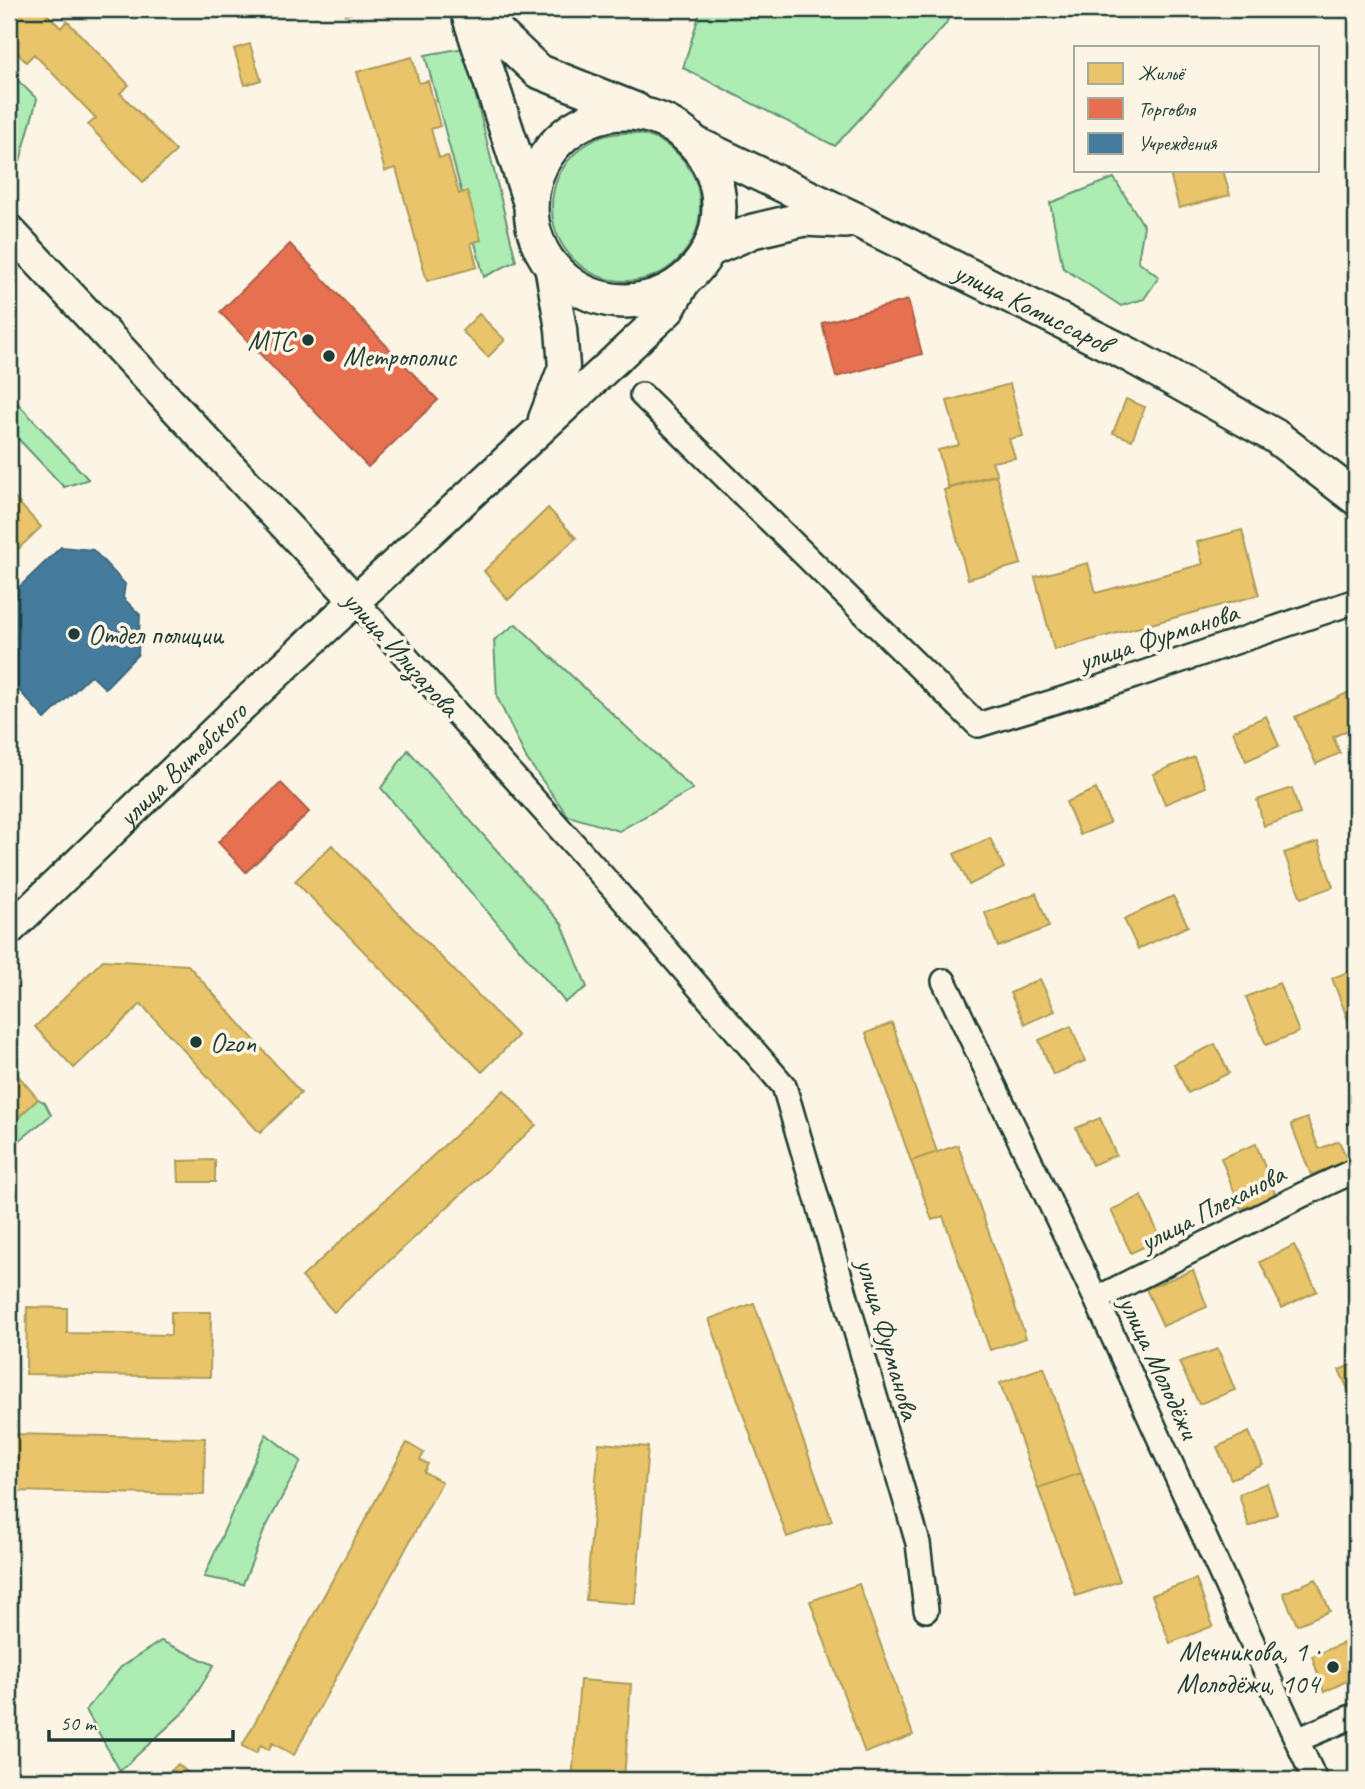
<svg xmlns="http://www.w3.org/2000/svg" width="1365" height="1789" viewBox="0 0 1365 1789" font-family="Caveat,sans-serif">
<rect width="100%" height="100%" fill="#fcf5e5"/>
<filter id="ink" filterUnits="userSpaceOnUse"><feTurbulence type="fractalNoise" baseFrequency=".0143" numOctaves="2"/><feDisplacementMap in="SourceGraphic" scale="14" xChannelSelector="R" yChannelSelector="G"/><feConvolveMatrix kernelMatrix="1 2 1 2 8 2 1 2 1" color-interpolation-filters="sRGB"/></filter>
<g filter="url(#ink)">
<path fill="#adecb3" stroke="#669474" stroke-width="2" d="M 701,9 L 951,9 L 946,24 L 835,146 L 683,68 Z
M 464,48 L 516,261 L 484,277 L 425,55 Z
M 9,72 L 37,99 L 20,161 L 9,150 Z
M552 207a74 74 0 1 1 148 0a74 74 0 1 1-148 0Z
M 1114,178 L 1144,226 L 1138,261 L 1159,277 L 1144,299 L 1121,306 L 1063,268 L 1050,203 Z
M 9,394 L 88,479 L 89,479 L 64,487 L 9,429 Z
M 516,624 L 693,789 L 619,831 L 568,816 L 526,758 L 497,697 L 494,640 Z
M 408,750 L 562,924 L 587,987 L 565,1002 L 381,788 Z
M 38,1099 L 45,1103 L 51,1115 L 9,1149 L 9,1126 Z
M 266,1434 L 301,1461 L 264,1531 L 243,1584 L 204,1577 Z
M 161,1641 L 214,1665 L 187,1709 L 120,1771 L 86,1710 L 121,1667 Z"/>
<path fill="#e9c46a" stroke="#ac9c5a" stroke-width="2" d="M 9,9 L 42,9 L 61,28 L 67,21 L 129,85 L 120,93 L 176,151 L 143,182 L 88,125 L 96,118 L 34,54 L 26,62 L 9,44 Z
M 344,9 L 367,9 L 345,15 Z
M 250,44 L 261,80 L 245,85 L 234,49 Z
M 412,57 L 419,83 L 428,81 L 440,126 L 431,129 L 439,158 L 448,156 L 459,194 L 467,191 L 481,240 L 471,243 L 477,267 L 427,281 L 396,168 L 385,171 L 357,72 Z
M 1169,170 L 1223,170 L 1230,195 L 1179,208 Z
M 479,314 L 505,340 L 488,357 L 462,331 Z
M 1010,384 L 1023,436 L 1009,439 L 1015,458 L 992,462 L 997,474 L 948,487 L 938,450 L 959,445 L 947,401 Z
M 1126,399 L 1145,407 L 1132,440 L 1113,433 Z
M 996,475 L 1021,564 L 968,579 L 944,490 Z
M 9,492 L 41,527 L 9,558 Z
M 548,508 L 576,538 L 508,600 L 484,571 Z
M 1242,530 L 1259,595 L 1054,650 L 1035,577 L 1088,563 L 1096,593 L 1203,564 L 1197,542 Z
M 1356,689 L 1356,726 L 1333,737 L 1340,753 L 1316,764 L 1295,717 Z
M 1266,716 L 1279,746 L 1246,761 L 1233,731 Z
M 1194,757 L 1206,787 L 1165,804 L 1153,774 Z
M 1292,788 L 1300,814 L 1264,826 L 1257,800 Z
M 1096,789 L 1110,823 L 1080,835 L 1066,802 Z
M 990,838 L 1004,868 L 969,885 L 954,854 Z
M 1318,842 L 1333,887 L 1301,898 L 1284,853 Z
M 332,845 L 518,1036 L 482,1072 L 295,881 Z
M 1036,893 L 1049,927 L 998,947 L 985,913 Z
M 1173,896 L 1188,926 L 1138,949 L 1124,919 Z
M 103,960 L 188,965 L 301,1093 L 260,1133 L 141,1004 L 74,1068 L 35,1027 Z
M 1356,969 L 1356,1017 L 1348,1020 L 1332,978 Z
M 1040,979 L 1055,1011 L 1025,1024 L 1010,993 Z
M 1279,983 L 1299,1032 L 1266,1045 L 1246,997 Z
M 892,1023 L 937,1152 L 911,1161 L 866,1033 Z
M 1071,1026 L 1085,1061 L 1053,1075 L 1039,1040 Z
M 1215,1044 L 1229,1073 L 1188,1093 L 1174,1064 Z
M 9,1065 L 38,1099 L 9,1126 Z
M 504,1090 L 536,1125 L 334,1312 L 302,1277 Z
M 1100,1118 L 1116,1155 L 1092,1165 L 1076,1128 Z
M 1307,1118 L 1319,1149 L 1339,1141 L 1348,1161 L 1311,1175 L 1291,1124 Z
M 1256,1144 L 1276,1196 L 1241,1209 L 1221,1158 Z
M 958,1145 L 1026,1338 L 990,1350 L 943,1216 L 932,1220 L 911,1161 Z
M 215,1160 L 215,1182 L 179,1182 L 178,1161 Z
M 1141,1196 L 1161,1239 L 1131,1253 L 1111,1210 Z
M 1356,1216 L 1356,1239 L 1348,1220 Z
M 1294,1245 L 1317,1291 L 1282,1308 L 1260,1262 Z
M 1193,1270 L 1207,1307 L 1163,1326 L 1146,1289 Z
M 754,1303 L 832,1521 L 787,1537 L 709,1319 Z
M 27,1307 L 67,1308 L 67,1333 L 171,1335 L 171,1312 L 211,1312 L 210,1377 L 26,1374 Z
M 1218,1349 L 1235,1390 L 1199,1404 L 1179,1362 Z
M 1356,1363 L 1356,1401 L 1354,1402 L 1339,1370 Z
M 1044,1367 L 1081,1473 L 1038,1488 L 1000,1383 Z
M 1249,1432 L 1263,1465 L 1231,1479 L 1217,1447 Z
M 9,1434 L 205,1438 L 204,1495 L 9,1491 Z
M 407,1443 L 424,1453 L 420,1460 L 428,1464 L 424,1472 L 442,1482 L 294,1755 L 272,1743 L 269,1750 L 261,1745 L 256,1753 L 242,1746 Z
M 599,1443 L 648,1447 L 635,1604 L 586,1600 Z
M 1081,1473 L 1120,1581 L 1076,1596 L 1038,1488 Z
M 1267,1483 L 1277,1514 L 1249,1527 L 1239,1494 Z
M 1196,1579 L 1213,1626 L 1170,1643 L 1152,1595 Z
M 1316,1579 L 1330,1611 L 1297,1625 L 1283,1593 Z
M 859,1584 L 913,1735 L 865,1753 L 810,1601 Z
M 1343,1643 L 1355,1677 L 1324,1692 L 1312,1656 Z
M 580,1680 L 631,1684 L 624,1780 L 572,1780 Z
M 178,1764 L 196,1780 L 162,1780 Z"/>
<path fill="#e76f51" stroke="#ab6048" stroke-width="2" d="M 290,244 L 438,400 L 368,467 L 220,312 Z
M 908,300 L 922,354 L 836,377 L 822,323 Z
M 281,783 L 309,812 L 246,872 L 218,842 Z"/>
<path fill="#457b9d" stroke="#3a687e" stroke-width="2" d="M 61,547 L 93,550 L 125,584 L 123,598 L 140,615 L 138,654 L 105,688 L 91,675 L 45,719 L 9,679 L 9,597 Z"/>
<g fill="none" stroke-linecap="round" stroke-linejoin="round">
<g stroke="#1f3d34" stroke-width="28">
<path id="minor" d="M 642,395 L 978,725 L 1105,686 L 1356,601
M 355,600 L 615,890 L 784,1086 L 918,1543 L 926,1610
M 944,981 L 1096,1299 L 1315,1780
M 1096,1299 L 1302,1195 L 1356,1170
M 1297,1740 L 1356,1715"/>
</g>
<g stroke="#1f3d34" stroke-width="35">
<g id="tertiary">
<path d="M 9,230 L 355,600"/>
<path d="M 544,419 L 564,367 L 561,329 L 550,265"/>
<path id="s1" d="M 9,930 L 233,714 L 669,310 L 685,281"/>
</g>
</g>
<g stroke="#1f3d34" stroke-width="38">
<g id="secondary">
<path d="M 467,9 L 531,205"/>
<path d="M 483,9 L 499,34 L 538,71 L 636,110"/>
<circle cx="625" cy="207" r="94"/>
<path id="s2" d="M 696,144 L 861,222 L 1128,354 L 1275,436 L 1356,498"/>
<path d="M 711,249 L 753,231 L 804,219 L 845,221"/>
</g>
</g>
<use href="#minor" stroke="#fcf5e5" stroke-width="23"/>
<use href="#tertiary" stroke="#fcf5e5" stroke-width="30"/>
<use href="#secondary" stroke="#fcf5e5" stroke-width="33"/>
</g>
</g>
<g fill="#1f3d34" stroke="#fcf5e5" stroke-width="2.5">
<circle cx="308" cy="340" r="7"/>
<circle cx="329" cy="356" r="7"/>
<circle cx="74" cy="634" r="7"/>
<circle cx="196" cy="1042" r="7"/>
<circle cx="1333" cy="1667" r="7"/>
</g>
<g text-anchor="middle" stroke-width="7" stroke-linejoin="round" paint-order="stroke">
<g font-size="28" fill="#1f3d34" stroke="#fcf5e5">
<text dy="10" stroke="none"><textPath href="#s2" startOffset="374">улица Комиссаров</textPath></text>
<text transform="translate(1158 636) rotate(-18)" y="10">улица Фурманова</text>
<text transform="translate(402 653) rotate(48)" y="10">улица Илизарова</text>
<text dy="10" stroke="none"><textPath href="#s1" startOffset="240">улица Витебского</textPath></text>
<text transform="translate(1212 1207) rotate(-27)" y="10">улица Плеханова</text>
<text transform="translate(889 1339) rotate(74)" y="10">улица Фурманова</text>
<text transform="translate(1160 1367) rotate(65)" y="10">улица Молодёжи</text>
</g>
<g font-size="28" fill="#1f3d34" stroke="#fcf5e5" text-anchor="start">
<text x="294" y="350" text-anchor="end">МТС</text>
<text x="343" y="366">Метрополис</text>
<text x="88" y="644">Отдел полиции</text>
<text x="210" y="1052">Ozon</text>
<text x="1319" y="1661" text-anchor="end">Мечникова, 1 ·<tspan x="1319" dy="32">Молодёжи, 104</tspan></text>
</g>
</g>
<rect width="1365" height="1789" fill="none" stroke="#fcf5e5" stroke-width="35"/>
<rect x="18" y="18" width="1330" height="1754" fill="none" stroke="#1f3d34" stroke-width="2.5" filter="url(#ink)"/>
<rect x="1074" y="46" width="245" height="126" fill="#fcf5e5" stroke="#a4ab9e" stroke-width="2"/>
<rect x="1088" y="63" width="35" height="21" fill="#e9c46a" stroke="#a4ab9e" stroke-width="2"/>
<text x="1138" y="80" font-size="21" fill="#1f3d34">Жильё</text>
<rect x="1088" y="98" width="35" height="21" fill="#e76f51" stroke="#a4ab9e" stroke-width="2"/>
<text x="1138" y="116" font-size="21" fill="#1f3d34">Торговля</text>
<rect x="1088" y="133" width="35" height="21" fill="#457b9d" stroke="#a4ab9e" stroke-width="2"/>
<text x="1138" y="150" font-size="21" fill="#1f3d34">Учреждения</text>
<path d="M49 1730v10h184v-10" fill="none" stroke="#1f3d34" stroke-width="3.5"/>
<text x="60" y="1730" font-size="21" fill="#1f3d34" stroke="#fcf5e5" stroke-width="5" paint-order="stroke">50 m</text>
</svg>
